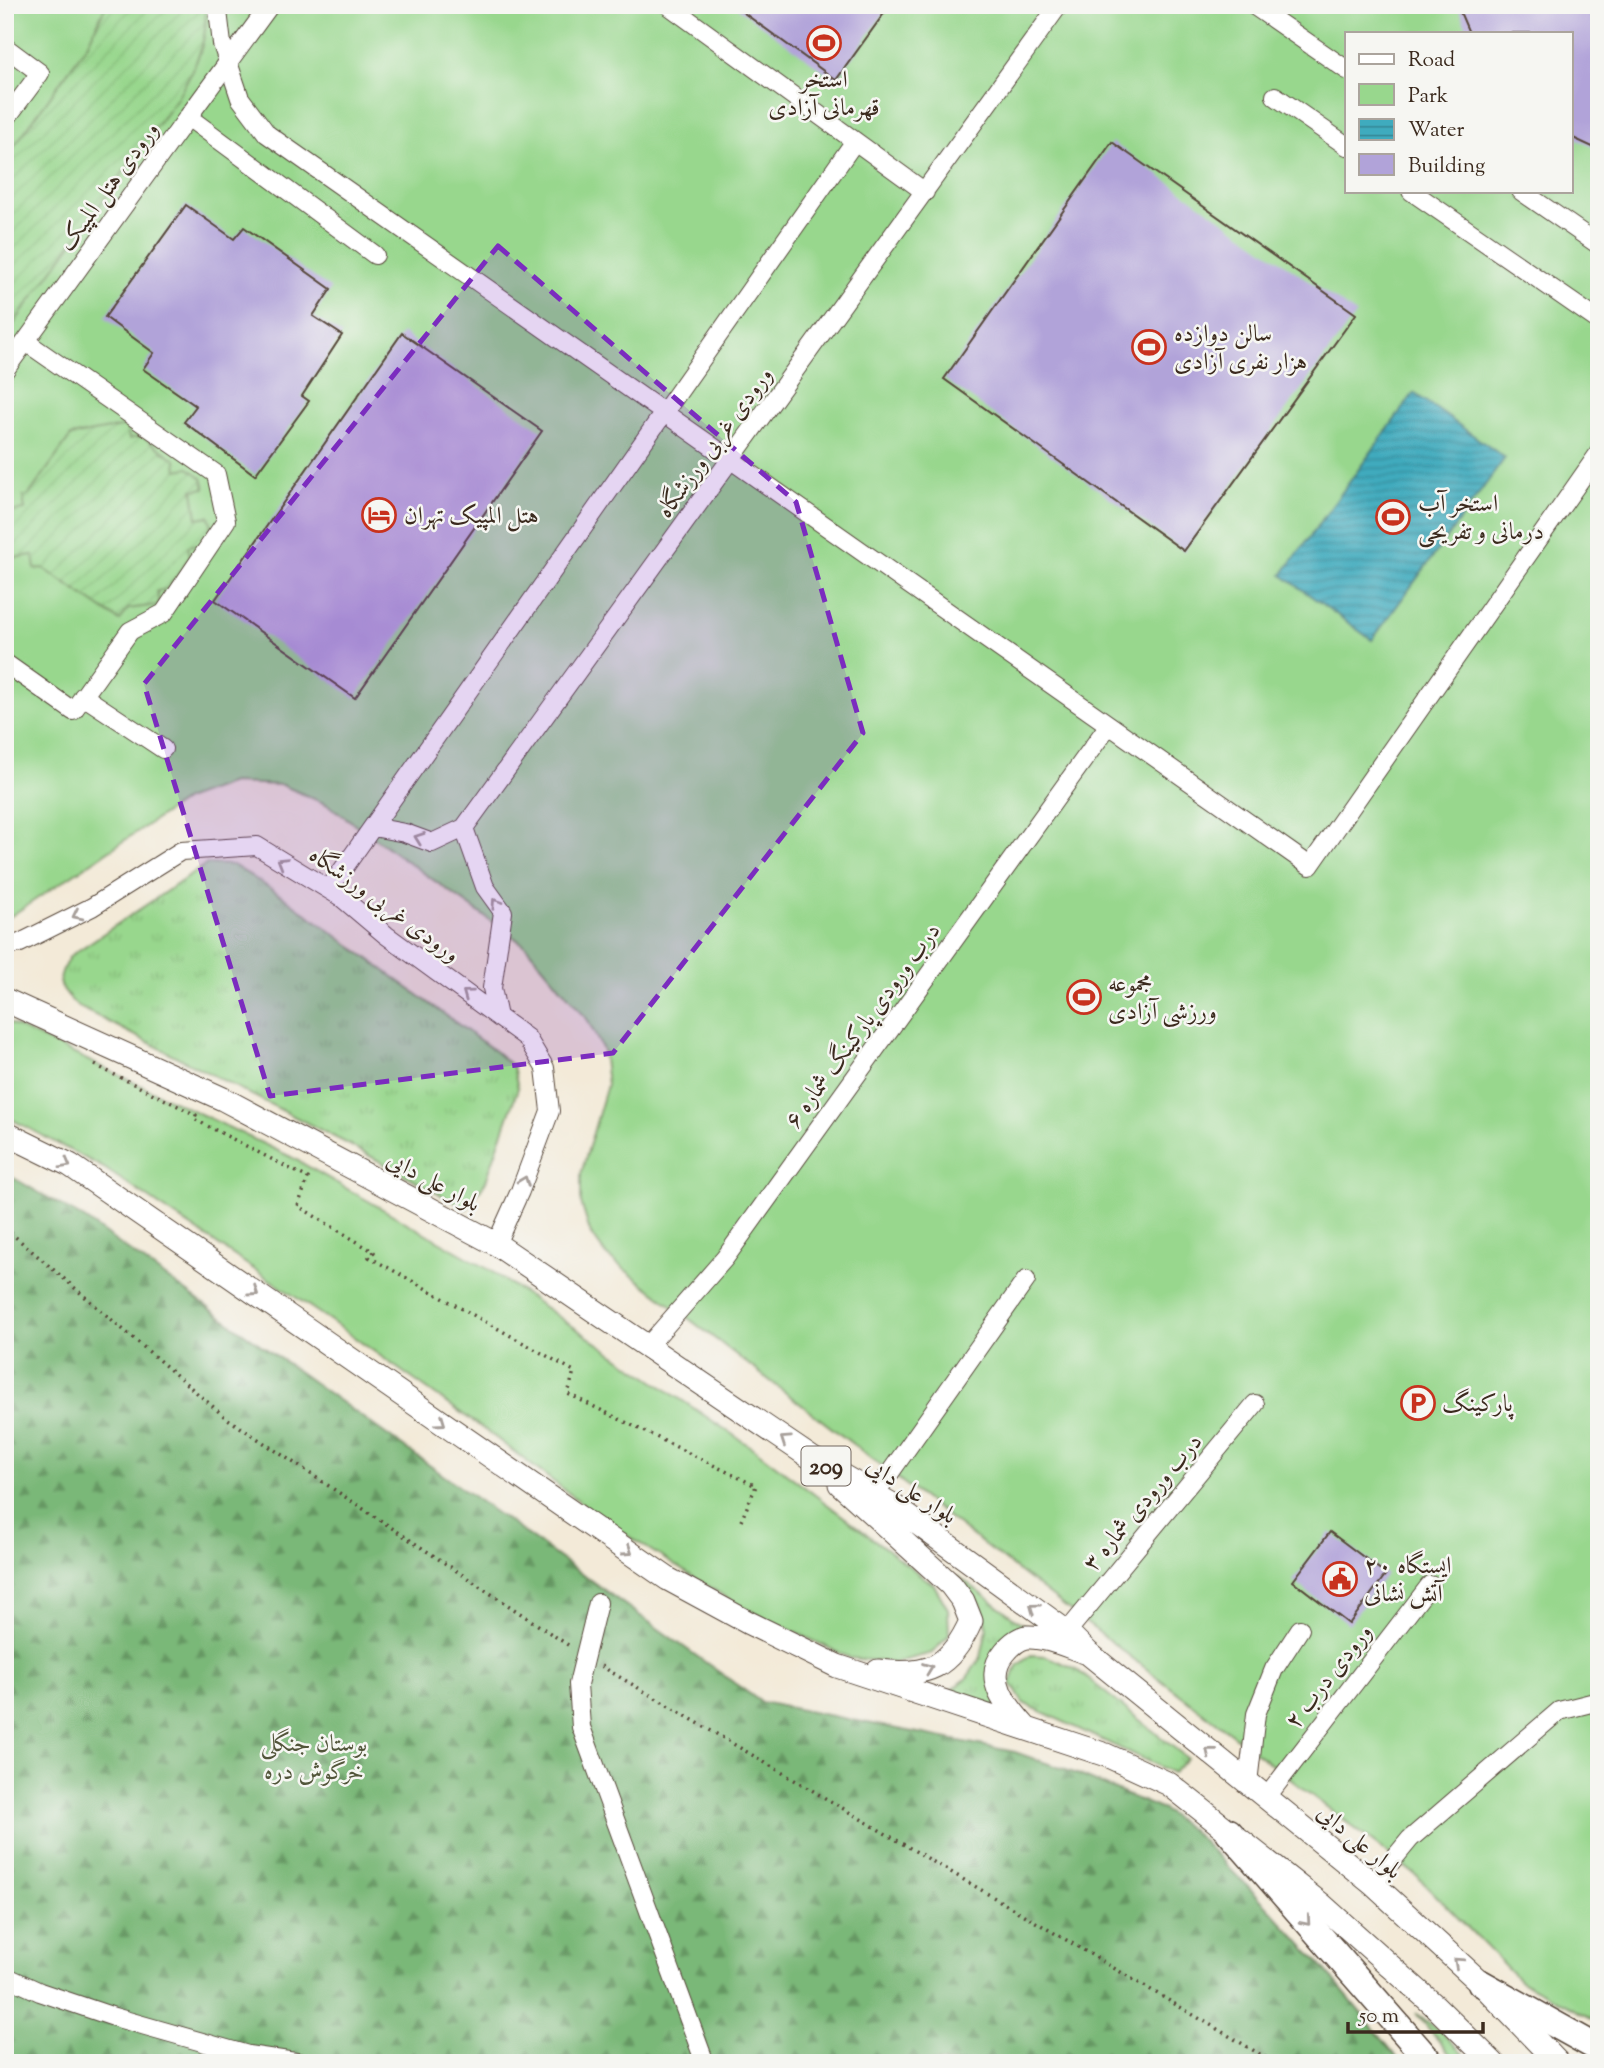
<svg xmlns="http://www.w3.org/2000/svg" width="1604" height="2068" viewBox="0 0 1604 2068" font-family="'Sorts Mill Goudy',Amiri,serif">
<defs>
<pattern id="grass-tufts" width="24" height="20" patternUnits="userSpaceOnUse" patternTransform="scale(1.75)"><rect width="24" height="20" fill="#98d78d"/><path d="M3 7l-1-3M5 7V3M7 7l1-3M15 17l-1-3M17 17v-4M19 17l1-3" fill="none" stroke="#84b979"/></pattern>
<pattern id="forest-firs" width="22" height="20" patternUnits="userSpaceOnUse" patternTransform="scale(1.75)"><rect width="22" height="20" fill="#7ab878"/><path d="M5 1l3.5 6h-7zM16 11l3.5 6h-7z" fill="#659662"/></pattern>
<pattern id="garden-furrows" width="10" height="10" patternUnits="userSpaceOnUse" patternTransform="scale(1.75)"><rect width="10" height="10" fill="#98d78d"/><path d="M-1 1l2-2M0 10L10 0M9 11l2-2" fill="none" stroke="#84b979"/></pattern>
<pattern id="water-rules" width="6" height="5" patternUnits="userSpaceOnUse" patternTransform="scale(1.75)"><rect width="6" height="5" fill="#3fabbe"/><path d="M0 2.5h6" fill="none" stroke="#368b9a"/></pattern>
</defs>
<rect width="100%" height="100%" fill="#f6f6f2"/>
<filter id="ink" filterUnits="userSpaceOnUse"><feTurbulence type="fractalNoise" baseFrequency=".0143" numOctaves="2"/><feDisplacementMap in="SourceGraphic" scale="14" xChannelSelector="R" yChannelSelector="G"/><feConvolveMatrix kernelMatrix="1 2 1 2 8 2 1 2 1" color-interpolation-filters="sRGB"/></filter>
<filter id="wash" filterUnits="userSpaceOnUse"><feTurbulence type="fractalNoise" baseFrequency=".00686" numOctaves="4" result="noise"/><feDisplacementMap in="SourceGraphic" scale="28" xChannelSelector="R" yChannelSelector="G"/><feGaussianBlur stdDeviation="1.57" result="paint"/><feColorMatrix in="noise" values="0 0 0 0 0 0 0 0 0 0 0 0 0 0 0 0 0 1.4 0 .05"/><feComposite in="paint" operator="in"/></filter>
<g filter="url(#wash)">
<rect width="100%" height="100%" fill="#f3ead8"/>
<path fill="url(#grass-tufts)" stroke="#6a8056" stroke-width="2" d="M 207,864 L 233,865 L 281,895 L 496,1052 L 513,1067 L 518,1088 L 486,1181 L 467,1209 L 346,1143 L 77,1006 C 57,987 55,980 70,956 Z
M 958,1576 L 1029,1629 L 996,1652 L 1001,1710 L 940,1698 L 966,1679 L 981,1657 L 987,1629 L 982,1607 Z
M 1031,1655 L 1046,1656 L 1076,1669 L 1187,1758 L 1173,1773 L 1023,1703 L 1011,1683 L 1017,1666 Z
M 1416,2013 L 1440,2031 L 1473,2063 L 1457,2063 Z"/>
<path fill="url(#forest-firs)" stroke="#5a714b" stroke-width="2" d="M 5,1173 L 83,1218 L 761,1702 L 1015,1752 L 1077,1774 L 1163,1810 L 1192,1831 L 1268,1907 L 1323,1967 L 1402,2063 L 5,2063 Z"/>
<path fill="#98d78d" stroke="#6a8056" stroke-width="2" fill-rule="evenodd" d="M 5,5 L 1599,5 L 1599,2022 L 1520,1981 L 1417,1876 L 607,1256 L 590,1232 L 581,1203 L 581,1174 L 607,1085 L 603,1050 L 587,1019 L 526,946 L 328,805 L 282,785 L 232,783 L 185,800 L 5,920 ZM 1347,33 L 1571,33 L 1571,191 L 1347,191 Z
M 5,1021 L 291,1157 L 488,1269 L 757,1451 L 934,1585 L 948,1609 L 949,1635 L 932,1653 L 894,1663 L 850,1658 L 740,1606 L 612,1526 L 488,1432 L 328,1319 L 104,1168 L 5,1116 Z"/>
<path fill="url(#garden-furrows)" stroke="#6a8056" stroke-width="2" d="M 106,5 L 205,5 C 209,43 195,66 177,98 L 5,336 L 5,159 L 87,45 Z
M 127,426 L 129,439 L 142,436 L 176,460 L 177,470 L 189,468 L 202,478 L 205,488 L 193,490 L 197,518 L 209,516 L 212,526 L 201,544 L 188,546 L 190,556 L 168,589 L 157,591 L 159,602 L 157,605 L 128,609 L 120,621 L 43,568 L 35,569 L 33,555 L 5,559 L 5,513 L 25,510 L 23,496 L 28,496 L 71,436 Z"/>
<path fill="url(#water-rules)" stroke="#3d6a6e" stroke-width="2" d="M 1414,393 L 1505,458 L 1372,640 L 1282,575 Z"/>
<g id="blocks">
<path fill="#b1a3d9" d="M 733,5 L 890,5 L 836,80 Z
M 1457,5 L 1599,5 L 1599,150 L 1571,137 L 1571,33 L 1469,33 Z
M 1112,142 L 1356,314 L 1184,551 L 944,379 Z
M 186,205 L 234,239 L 244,227 L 331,289 L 313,316 L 342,335 L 302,396 L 309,401 L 255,475 L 184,422 L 196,406 L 143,369 L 154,353 L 105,317 Z
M 402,333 L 542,431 L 355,698 L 215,600 Z
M 1330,1532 L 1386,1574 L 1349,1624 L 1293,1581 Z"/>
</g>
</g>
<g filter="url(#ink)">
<use href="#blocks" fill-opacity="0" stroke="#57473a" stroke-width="2"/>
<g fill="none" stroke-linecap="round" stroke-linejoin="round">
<g stroke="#57473a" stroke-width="20">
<path id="minor" d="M 220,5 L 218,11 L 222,44 L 240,98 L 267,134 L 1310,866 L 1599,453
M 668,5 L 925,192
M 1253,5 L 1347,70
M 5,47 L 40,73 L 5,120
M 1275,96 L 1347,146
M 188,117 L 270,5
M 1411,191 L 1599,321
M 1521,191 L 1599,245
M 5,370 L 188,117 L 375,255
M 5,663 L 73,711 L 130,631 L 164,613 L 226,521 L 216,474 L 26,342
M 83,696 L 163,749
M 373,827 L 405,833 L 432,843 L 464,828 L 1059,5
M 464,828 L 485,887 L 503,912 L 492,988 L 498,1017
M 329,889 L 855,141
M 5,947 L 20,943 L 92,907 L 181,851 L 257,846 L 341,897 L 386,935 L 527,1038 L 545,1068 L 550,1111 L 520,1191 L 496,1244
M 647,1347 L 725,1258 L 1108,726
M 875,1494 L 1026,1280
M 598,1603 L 578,1684 L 581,1727 L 705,2063
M 1067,1632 L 1255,1404
M 1248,1783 L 1256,1714 L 1274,1669 L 1300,1629
M 1266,1798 L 1430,1585
M 1373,1884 L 1410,1839 L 1559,1711 L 1599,1701
M 5,1976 L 40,1992 L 114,2017 L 248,2055 L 302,2063"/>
</g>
<g stroke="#57473a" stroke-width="25">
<path id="major" d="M 5,1000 L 223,1099 L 496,1244 L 813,1459 L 891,1504 L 1067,1632 L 1088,1653 L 1373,1884 L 1481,1983 L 1558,2063
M 5,1133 L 70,1165 L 668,1579 L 749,1623 L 837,1666 L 1106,1755 L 1169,1784 L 1322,1905 L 1434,2005 L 1493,2063
M 840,1484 L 951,1585 L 963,1601 L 971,1621 C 950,1668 928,1677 878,1671
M 1026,1728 C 1008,1708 982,1679 1005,1652 C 1011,1645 1018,1638 1027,1637 C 1046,1636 1067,1646 1085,1652"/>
</g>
<g stroke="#57473a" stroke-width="29">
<path id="highway" d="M 1229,1832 L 1431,2063
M 1481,1983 L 1599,2049"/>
</g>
<path stroke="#57473a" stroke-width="3.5" stroke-dasharray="2 5" stroke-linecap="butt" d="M 95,1065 L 196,1115 L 194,1119 L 308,1178 L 298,1206 L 374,1252 L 369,1257 L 574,1371 L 568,1394 L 756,1486 L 741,1521
M 5,1228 L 225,1417 L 571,1647
M 601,1666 L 1275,2063"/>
<use href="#minor" stroke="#fff" stroke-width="18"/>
<use href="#major" stroke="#fff" stroke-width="23"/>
<use href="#highway" stroke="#fff" stroke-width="26"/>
</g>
<defs><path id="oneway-chevron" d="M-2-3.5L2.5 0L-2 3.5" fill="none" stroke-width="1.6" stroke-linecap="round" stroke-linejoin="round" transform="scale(1.75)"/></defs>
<g stroke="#a79f9a">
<use href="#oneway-chevron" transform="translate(419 838) rotate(-160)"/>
<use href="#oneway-chevron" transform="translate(282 862) rotate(-149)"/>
<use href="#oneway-chevron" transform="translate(496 903) rotate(-124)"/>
<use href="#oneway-chevron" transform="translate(77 915) rotate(154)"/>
<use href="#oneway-chevron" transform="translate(467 994) rotate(-144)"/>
<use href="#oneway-chevron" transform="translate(66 1164) rotate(29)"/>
<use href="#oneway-chevron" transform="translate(524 1181) rotate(-69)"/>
<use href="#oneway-chevron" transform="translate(254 1292) rotate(35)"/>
<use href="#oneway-chevron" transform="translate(441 1422) rotate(35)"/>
<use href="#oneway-chevron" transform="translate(785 1440) rotate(-146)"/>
<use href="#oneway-chevron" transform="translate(628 1551) rotate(35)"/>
<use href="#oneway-chevron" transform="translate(1034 1608) rotate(-144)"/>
<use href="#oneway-chevron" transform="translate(928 1668) rotate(-21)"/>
<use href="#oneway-chevron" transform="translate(1210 1752) rotate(-141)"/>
<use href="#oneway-chevron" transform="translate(1306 1921) rotate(49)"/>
<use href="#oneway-chevron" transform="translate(1458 1962) rotate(-138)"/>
</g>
</g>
<path fill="#7b2cbf" fill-opacity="0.2" stroke="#7b2cbf" stroke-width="5" stroke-dasharray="14 9" stroke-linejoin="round" d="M 498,246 L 796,502 L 863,733 L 613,1053 L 270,1096 L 144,684 Z"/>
<defs>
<g id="stadium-ring" transform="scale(1.75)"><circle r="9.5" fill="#f6f6f2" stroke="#c8321e" stroke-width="1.5"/><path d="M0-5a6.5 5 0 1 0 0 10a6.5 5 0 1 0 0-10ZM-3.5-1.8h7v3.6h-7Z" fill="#c8321e"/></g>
<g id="hotel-ring" transform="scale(1.75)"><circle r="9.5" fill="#f6f6f2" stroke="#c8321e" stroke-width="1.5"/><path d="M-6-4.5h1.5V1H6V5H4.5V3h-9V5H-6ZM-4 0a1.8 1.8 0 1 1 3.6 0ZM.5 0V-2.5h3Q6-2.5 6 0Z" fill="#c8321e"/></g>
<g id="parking-ring" transform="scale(1.75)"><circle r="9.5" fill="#f6f6f2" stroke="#c8321e" stroke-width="1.5"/><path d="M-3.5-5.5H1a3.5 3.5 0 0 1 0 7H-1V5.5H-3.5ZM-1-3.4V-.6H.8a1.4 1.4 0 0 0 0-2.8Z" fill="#c8321e"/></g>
<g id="civic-ring" transform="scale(1.75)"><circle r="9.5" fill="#f6f6f2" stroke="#c8321e" stroke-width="1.5"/><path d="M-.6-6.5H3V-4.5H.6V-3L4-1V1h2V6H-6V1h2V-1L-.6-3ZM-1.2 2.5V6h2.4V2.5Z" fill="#c8321e"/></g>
</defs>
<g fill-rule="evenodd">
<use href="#stadium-ring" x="824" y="43"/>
<use href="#stadium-ring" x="1149" y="347"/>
<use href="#hotel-ring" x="379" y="515"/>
<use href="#stadium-ring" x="1393" y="517"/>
<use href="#stadium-ring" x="1084" y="997"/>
<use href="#parking-ring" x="1418" y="1403"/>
<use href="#civic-ring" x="1340" y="1579"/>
</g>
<g text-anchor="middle" stroke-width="5" stroke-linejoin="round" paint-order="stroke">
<rect fill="#f6f6f2" stroke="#73675e" stroke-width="2" x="801.5" y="1446.5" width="49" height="39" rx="5"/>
<g font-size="23" font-weight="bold" fill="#3b2a1e">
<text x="826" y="1474">209</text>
</g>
<g font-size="24" fill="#3b2a1e" stroke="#f6f6f2" text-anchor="start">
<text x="824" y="87" text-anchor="middle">استخر<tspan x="824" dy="28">قهرمانی آزادی</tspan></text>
<text x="1174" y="341">سالن دوازده<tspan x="1174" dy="28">هزار نفری آزادی</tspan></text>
<text x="1418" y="511">استخر آب<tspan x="1418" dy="28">درمانی و تفریحی</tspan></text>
<text x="404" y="523">هتل المپیک تهران</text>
<text x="1108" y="991">مجموعه<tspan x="1108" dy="28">ورزشی آزادی</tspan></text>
<text x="1442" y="1411">پارکینگ</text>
<text x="1364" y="1573">ایستگاه ۲۰<tspan x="1364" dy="28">آتش نشانی</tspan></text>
</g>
<g font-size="24" fill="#3b2a1e" stroke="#f6f6f2">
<text transform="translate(108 186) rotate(-54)" y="8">ورودی هتل المپیک</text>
<text transform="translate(714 442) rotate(-54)" y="8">ورودی غربی ورزشگاه</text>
<text transform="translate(385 904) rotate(36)" y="8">ورودی غربی ورزشگاه</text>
<text transform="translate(862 1025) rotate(-54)" y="8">درب ورودی پارکینگ شماره ۶</text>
<text transform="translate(434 1181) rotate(28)" y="8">بلوار علی دایی</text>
<text transform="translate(912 1490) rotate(33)" y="8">بلوار علی دایی</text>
<text transform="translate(1142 1502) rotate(-50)" y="8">درب ورودی شماره ۳</text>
<text transform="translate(1328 1676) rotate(-52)" y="8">ورودی درب ۲</text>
<text transform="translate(1360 1841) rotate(40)" y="8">بلوار علی دایی</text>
</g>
<g font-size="24" fill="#52553a" stroke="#f6f6f2">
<text x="314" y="1751">بوستان جنگلی<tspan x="314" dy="28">خرگوش دره</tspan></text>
</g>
</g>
<rect width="1604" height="2068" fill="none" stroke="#f6f6f2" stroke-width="28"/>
<rect x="1345" y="32" width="228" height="161" fill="#f6f6f2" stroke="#aba49d" stroke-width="2"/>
<rect x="1359" y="54" width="35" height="10" fill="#ffffff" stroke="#aba49d" stroke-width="2"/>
<text x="1408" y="66" font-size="21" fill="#3b2a1e">Road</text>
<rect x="1359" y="84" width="35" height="21" fill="#98d78d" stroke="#aba49d" stroke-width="2"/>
<text x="1408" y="102" font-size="21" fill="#3b2a1e">Park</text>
<rect x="1359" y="119" width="35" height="21" fill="url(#water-rules)" stroke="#aba49d" stroke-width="2"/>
<text x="1408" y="136" font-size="21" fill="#3b2a1e">Water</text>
<rect x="1359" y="154" width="35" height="21" fill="#b1a3d9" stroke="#aba49d" stroke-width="2"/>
<text x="1408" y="172" font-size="21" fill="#3b2a1e">Building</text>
<path d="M1348 2022v10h135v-10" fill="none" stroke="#3b2a1e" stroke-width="3.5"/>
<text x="1359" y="2022" font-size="21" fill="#3b2a1e" stroke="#f6f6f2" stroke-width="5" paint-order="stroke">50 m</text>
</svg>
